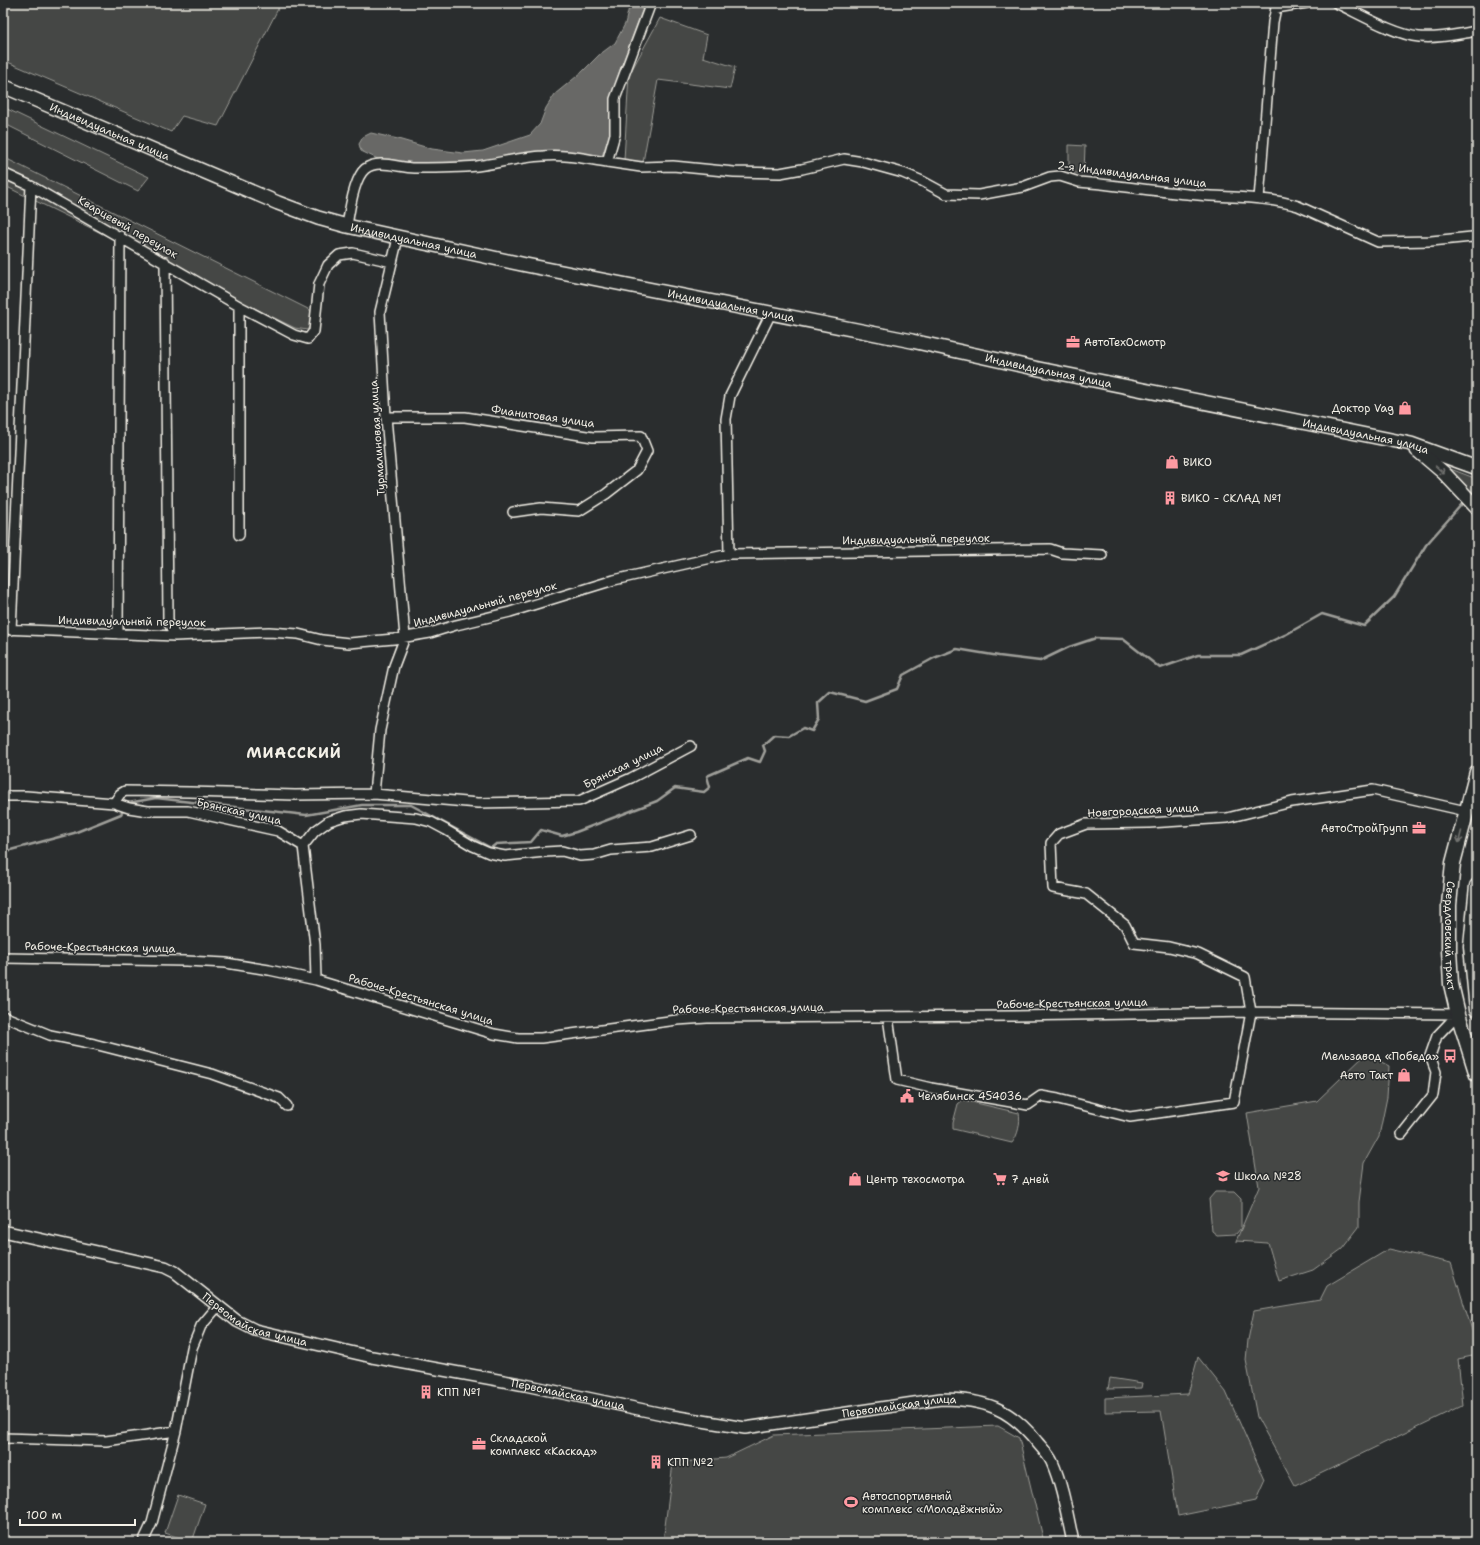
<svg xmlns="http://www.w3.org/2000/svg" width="1480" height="1545" viewBox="0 0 1480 1545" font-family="'Shantell Sans',sans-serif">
<rect width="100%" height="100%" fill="#2a2d2e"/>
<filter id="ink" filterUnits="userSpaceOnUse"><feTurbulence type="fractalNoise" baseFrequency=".025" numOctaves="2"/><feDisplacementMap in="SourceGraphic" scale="8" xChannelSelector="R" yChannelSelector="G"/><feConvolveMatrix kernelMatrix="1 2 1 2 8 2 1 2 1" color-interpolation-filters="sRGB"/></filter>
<g filter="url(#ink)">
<path fill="#444645" stroke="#9c9c96" d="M 3,3 L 281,3 L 218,126 L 182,116 L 171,132 L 3,60 Z
M 660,18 L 707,35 L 703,57 L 735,67 L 730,89 L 658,80 L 643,162 L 624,160 L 629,75 Z
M 3,107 L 149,177 L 138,191 L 3,123 Z
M 1069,145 L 1085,146 L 1084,173 L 1069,173 Z
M 3,157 L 310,310 L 313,315 L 312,323 L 307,330 L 295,328 L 3,185 Z
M 1448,468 L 1477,479 L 1477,499 Z
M 1366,1054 L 1389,1066 L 1387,1097 L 1379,1136 L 1364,1163 L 1359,1202 L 1359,1227 L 1342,1249 L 1313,1270 L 1279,1281 L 1268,1243 L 1236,1241 L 1259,1187 L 1247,1113 L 1317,1101 Z
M 963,1100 L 1019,1113 C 1021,1122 1018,1136 1012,1143 L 953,1129 L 953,1123 L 958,1104 Z
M 1215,1192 L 1234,1192 L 1241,1199 L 1241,1228 L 1236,1234 L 1217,1235 L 1212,1231 L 1209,1199 Z
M 1389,1249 L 1451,1263 L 1477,1346 L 1477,1355 L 1458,1359 L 1463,1405 L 1295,1486 L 1257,1417 L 1246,1360 L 1248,1340 L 1254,1311 L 1320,1300 L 1327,1286 Z
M 1198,1357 L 1226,1392 L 1265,1480 L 1256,1500 L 1178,1516 L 1161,1411 L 1105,1412 L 1105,1398 L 1188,1394 Z
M 1110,1378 L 1142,1383 L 1141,1388 L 1108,1389 Z
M 998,1426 L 1019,1438 L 1044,1542 L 663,1542 L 673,1463 L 726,1458 L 774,1435 Z
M 178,1495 L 205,1504 L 192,1542 L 165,1533 Z"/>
<path fill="#676866" stroke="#9f9f9a" d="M 630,3 L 645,3 L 621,67 L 612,96 L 610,134 L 602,156 L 587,156 L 568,151 L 547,152 L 463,163 L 423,164 L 382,161 L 361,151 L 359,144 L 363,137 L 371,133 L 398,139 L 432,149 L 463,153 L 483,151 L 530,135 L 540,124 L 546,108 L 555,94 L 582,72 L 599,55 L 615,43 L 625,24 Z"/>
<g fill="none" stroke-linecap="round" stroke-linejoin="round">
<path stroke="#9f9f9a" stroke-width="2.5" d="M 1471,495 L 1477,492
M 3,852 L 74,833 L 121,814 L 128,803 L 156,798 L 306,815 L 362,805 L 411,805 L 491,848 L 496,844 L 531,842 L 541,830 L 562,836 L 576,832 L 657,801 L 675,788 L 704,792 L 710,787 L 707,776 L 748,758 L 760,762 L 765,751 L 763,745 L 774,735 L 789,736 L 803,728 L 812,731 L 819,719 L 818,703 L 830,692 L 865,701 L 897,689 L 903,675 L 934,658 L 957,649 L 999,656 L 1040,661 L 1069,647 L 1096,638 L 1123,639 L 1160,668 L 1198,655 L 1241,655 L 1285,635 L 1322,614 L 1364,626 L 1394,597 L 1426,545 L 1462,504"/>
<g stroke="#f4f1e8" stroke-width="12">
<path id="minor" d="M 1336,3 C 1358,13 1395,35 1419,37 C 1438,39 1458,34 1477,31
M 1276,8 L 1307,3
M 607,162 L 641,167 L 673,166 L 734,172 L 780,173 L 802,169 L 844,159 L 863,162 L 903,173 L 922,181 L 946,194 L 979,195 L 1023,187 L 1050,177 L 1060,176 L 1079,182 C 1119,185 1158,192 1198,195 C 1231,198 1265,196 1298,206 L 1378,242 L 1431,241 L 1472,237 L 1477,239
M 3,173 L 31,186 L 239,306 L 294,335 L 308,339 L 314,331 L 319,284 L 328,265 L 339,255 L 353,253 L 392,262
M 1259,199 L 1273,22 L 1276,8 L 1274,3
M 347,226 C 349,212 354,178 365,169 C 379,158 401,169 416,168 C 436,168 457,168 477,166 C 499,163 521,157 543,156 C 565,154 586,159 607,162 L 615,134 L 615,99 L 651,3
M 165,262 L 168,621 L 175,636
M 386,417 L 465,417 L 593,437 L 641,436 L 647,451 L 637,470 L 606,494 L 579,511 L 541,508 L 513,512
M 239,535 L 239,306
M 729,554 L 726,419 L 730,396 L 771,313
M 3,629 L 175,636 L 269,632 L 298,634 L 322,640 L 349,643 L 394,639 L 430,633 L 456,625 L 510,612 L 614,580 L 729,554 L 1050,549 L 1062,553 L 1102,555
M 11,630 L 31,186
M 118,634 L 120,236
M 374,794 L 380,730 L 394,666 L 405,637 L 386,417 L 380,312 L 398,238
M 3,796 L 26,796 L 114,803 L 129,808 L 148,811 L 188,811 L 278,831 L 303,846 L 315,831 L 329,821 L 345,816 L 361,814 L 416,818 L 431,822 L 446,830 L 473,846 L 489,853 L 505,856 L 545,852 L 562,851 L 580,856 L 594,855 L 611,850 L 652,847 L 691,835
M 114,803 L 120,794 L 125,791 L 190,792 L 295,795 L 374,794 L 478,803 L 579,801 L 631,778 L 691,746
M 303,846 L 315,945 L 316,980
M 3,958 L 186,961 L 226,963 L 269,970 L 316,980 L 494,1034 L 518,1038 L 541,1038 L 677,1020 L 707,1018 L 1015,1016 L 1251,1012 L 1458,1014
M 3,1016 L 50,1035 L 94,1044 L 212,1074 L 279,1098 L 287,1106
M 888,1017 L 897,1080 L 931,1088 L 1028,1105 L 1041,1096 L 1058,1099 L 1130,1117 L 1234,1102 L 1251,1012 L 1245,977 L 1198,954 L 1169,947 L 1134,943 L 1125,925 L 1086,894 L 1053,888 L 1051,843 L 1059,834 L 1086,824 L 1149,823 L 1227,818 L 1292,802 L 1373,790 L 1466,811
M 1402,1134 L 1433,1095 L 1436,1072 L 1430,1056 L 1437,1036 L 1458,1014
M 3,1438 L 106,1441 L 176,1431
M 143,1542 L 152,1523 L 176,1431 L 192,1348 L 201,1326 L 218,1306"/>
</g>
<g stroke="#f4f1e8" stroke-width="14">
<g id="tertiary">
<path id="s1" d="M 3,1231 L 165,1267 L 175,1272 L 237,1321 L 255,1330 L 372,1357 L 525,1385 L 672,1416 L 745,1428 L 941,1399 C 984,1399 1010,1408 1037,1442 C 1042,1448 1049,1455 1052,1462 C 1063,1487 1067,1515 1073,1542"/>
</g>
</g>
<g stroke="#f4f1e8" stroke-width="16">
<g id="secondary">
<path id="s2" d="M 3,86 L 278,203 L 318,218 L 347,226 L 526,265 L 912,341 L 1039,369 L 1411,444 L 1477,468"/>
<path d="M 1417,450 L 1444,473 L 1477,508"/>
</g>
</g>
<g stroke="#f4f1e8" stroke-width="17">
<g id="primary">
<path id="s3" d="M 1477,772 L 1453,863 L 1449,905 L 1449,950 L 1451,984 L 1458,1014 L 1477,1075"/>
<path d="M 1477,886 L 1471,946 L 1477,1010"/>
</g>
</g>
<use href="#minor" stroke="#2a2d2e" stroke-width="9"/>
<use href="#tertiary" stroke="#2a2d2e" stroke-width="11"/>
<use href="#secondary" stroke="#2a2d2e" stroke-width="13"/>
<use href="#primary" stroke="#2a2d2e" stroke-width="14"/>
</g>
<defs><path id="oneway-shaft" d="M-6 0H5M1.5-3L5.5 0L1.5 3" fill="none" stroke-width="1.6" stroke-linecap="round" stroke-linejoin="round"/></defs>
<g stroke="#71726f">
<use href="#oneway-shaft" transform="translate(1440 470) rotate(42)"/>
<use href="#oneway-shaft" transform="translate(1460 837) rotate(104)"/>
</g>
</g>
<defs>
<g id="office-bare" transform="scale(1.08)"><path d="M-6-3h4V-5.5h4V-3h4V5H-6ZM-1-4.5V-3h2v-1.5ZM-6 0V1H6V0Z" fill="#ff9aa2" stroke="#2a2d2e" stroke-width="2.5" paint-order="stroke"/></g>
<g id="shop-bare" transform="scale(1.08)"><path d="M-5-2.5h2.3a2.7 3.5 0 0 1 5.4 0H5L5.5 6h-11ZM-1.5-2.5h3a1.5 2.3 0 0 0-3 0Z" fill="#ff9aa2" stroke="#2a2d2e" stroke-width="2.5" paint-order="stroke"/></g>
<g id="building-bare" transform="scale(1.08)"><path d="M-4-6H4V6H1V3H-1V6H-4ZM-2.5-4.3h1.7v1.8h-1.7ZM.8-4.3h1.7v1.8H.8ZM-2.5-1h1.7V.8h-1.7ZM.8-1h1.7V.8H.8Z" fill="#ff9aa2" stroke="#2a2d2e" stroke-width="2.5" paint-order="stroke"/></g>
<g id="bus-bare" transform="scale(1.08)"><path d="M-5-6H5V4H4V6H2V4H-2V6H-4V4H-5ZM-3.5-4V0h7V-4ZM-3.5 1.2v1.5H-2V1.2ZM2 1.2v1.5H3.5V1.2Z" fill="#ff9aa2" stroke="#2a2d2e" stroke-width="2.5" paint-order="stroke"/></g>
<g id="civic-bare" transform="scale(1.08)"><path d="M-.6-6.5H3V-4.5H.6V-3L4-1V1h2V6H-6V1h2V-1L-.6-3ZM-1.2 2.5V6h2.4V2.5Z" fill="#ff9aa2" stroke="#2a2d2e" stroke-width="2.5" paint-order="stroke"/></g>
<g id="school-bare" transform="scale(1.08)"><path d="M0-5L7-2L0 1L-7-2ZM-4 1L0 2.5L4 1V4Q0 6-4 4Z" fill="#ff9aa2" stroke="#2a2d2e" stroke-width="2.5" paint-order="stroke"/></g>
<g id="supermarket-bare" transform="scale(1.08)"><path d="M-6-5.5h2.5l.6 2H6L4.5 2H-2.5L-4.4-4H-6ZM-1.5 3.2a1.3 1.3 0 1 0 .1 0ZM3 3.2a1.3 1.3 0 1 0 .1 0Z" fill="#ff9aa2" stroke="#2a2d2e" stroke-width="2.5" paint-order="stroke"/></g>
<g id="stadium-bare" transform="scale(1.08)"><path d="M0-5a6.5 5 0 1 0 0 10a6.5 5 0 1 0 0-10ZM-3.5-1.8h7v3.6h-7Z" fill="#ff9aa2" stroke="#2a2d2e" stroke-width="2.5" paint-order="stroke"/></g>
</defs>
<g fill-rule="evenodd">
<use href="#office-bare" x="1073" y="342"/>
<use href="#shop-bare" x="1405" y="408"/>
<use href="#shop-bare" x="1172" y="462"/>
<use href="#building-bare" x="1170" y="498"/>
<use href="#office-bare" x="1419" y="828"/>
<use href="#bus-bare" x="1450" y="1056"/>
<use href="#shop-bare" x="1404" y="1075"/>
<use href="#civic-bare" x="907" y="1096"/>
<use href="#school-bare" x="1223" y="1176"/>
<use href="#shop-bare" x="855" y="1179"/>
<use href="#supermarket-bare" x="1000" y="1179"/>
<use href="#building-bare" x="426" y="1392"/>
<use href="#office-bare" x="479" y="1444"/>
<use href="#building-bare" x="656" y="1462"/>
<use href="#stadium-bare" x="851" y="1502"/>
</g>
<g text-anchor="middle" stroke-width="3" stroke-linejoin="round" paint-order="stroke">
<g font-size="11" fill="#f4f1e8" stroke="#2a2d2e">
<text dy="4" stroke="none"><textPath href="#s2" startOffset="116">Индивидуальная улица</textPath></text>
<text transform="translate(1132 174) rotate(7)" y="4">2-я Индивидуальная улица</text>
<text transform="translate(128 227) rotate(30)" y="4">Кварцевый переулок</text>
<text dy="4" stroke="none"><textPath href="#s2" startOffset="440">Индивидуальная улица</textPath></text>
<text dy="4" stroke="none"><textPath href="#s2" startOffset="764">Индивидуальная улица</textPath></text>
<text dy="4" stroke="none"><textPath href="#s2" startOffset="1088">Индивидуальная улица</textPath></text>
<text transform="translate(543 416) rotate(8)" y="4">Фианитовая улица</text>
<text dy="4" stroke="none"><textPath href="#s2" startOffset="1412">Индивидуальная улица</textPath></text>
<text transform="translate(377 438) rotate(-94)" y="4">Турмалиновая улица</text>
<text transform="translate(916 539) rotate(-1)" y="4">Индивидуальный переулок</text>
<text transform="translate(485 604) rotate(-15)" y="4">Индивидуальный переулок</text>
<text transform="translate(132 621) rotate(1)" y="4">Индивидуальный переулок</text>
<text transform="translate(623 766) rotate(-26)" y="4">Брянская улица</text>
<text transform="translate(1143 810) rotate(-3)" y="4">Новгородская улица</text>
<text transform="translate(239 811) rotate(13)" y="4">Брянская улица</text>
<text dy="4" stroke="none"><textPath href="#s3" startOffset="167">Свердловский тракт</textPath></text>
<text transform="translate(100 947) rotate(1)" y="4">Рабоче-Крестьянская улица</text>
<text transform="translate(421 999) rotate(17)" y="4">Рабоче-Крестьянская улица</text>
<text transform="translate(1072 1003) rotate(-1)" y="4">Рабоче-Крестьянская улица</text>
<text transform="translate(748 1008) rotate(-1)" y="4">Рабоче-Крестьянская улица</text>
<text dy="4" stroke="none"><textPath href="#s1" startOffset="272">Первомайская улица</textPath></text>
<text dy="4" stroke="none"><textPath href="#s1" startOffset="596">Первомайская улица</textPath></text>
<text dy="4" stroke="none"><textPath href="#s1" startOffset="932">Первомайская улица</textPath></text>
</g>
<g font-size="11" fill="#f4f1e8" stroke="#2a2d2e" text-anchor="start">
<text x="1084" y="346">АвтоТехОсмотр</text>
<text x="1394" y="412" text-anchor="end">Доктор Vag</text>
<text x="1183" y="466">ВИКО</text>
<text x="1181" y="502">ВИКО - СКЛАД №1</text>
<text x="1408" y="832" text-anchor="end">АвтоСтройГрупп</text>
<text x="1439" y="1060" text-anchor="end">Мельзавод «Победа»</text>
<text x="1393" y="1079" text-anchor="end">Авто Такт</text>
<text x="918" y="1100">Челябинск 454036</text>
<text x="1234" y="1180">Школа №28</text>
<text x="866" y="1183">Центр техосмотра</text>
<text x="1011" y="1183">7 дней</text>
<text x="437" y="1396">КПП №1</text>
<text x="490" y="1442">Складской<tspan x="490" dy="13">комплекс «Каскад»</tspan></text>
<text x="667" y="1466">КПП №2</text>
<text x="862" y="1500">Автоспортивный<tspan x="862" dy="13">комплекс «Молодёжный»</tspan></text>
</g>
<g font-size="15" font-weight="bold" letter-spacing="1" fill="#f4f1e8" stroke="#2a2d2e">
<text x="294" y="758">МИАССКИЙ</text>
</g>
</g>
<rect width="1480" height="1545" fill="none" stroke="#2a2d2e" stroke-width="16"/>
<rect x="8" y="8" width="1464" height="1529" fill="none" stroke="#f4f1e8" stroke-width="1.5" filter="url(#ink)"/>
<path d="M20 1519v6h115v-6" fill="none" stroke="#f4f1e8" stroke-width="2"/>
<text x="26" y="1519" font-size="12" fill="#f4f1e8" stroke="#2a2d2e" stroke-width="3" paint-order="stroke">100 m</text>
</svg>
